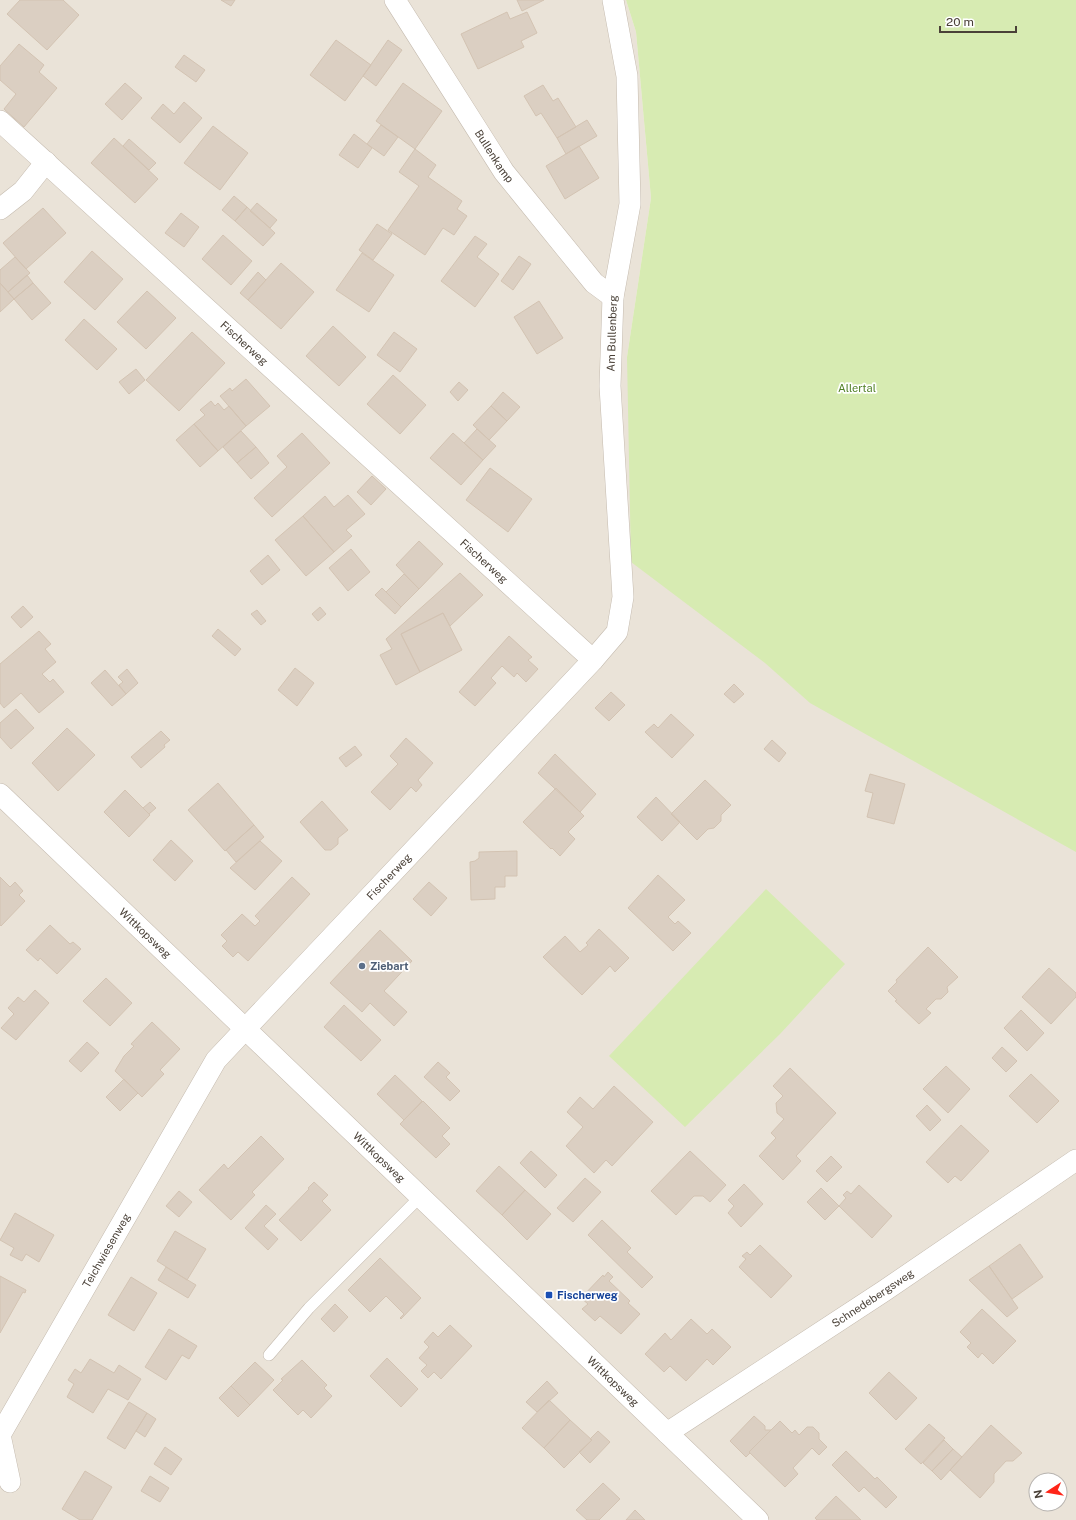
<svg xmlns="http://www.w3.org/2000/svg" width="1076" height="1520" viewBox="0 0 1076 1520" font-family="'Public Sans',sans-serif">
<rect width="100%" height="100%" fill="#f6f1ea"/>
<path fill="#eae3d8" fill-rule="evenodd" d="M 0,0 L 626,0 L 636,32 L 651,198 L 627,357 L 1076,849 L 1076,1520 L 0,1520 ZM 1036,1480 L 1060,1480 L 1060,1504 L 1036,1504 Z"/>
<path fill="#d7ebb2" d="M 626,0 L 1076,0 L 1076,852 L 810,703 L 765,663 L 631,562 L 627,357 L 651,198 L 636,32 Z
M 766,889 L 845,964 L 780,1034 L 685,1127 L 609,1056 Z"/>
<path fill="#dbcfc2" stroke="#d3c3b2" d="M 20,0 L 63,0 L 79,15 L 47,50 L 7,14 Z
M 221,0 L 235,0 L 231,6 Z
M 517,0 L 544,0 L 522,11 Z
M 507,12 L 510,19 L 527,12 L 537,33 L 521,41 L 524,47 L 478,69 L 461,34 Z
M 336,40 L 371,65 L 345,101 L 310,75 Z
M 388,40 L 402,50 L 376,86 L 363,76 Z
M 19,44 L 44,65 L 39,72 L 57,88 L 24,127 L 4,109 L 16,94 L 0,80 L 0,66 Z
M 184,55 L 205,70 L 196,82 L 175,67 Z
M 125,83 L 142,98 L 122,120 L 105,104 Z
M 403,83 L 442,111 L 415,149 L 376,121 Z
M 543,85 L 553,101 L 558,98 L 576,127 L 557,138 L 541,113 L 536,116 L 524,96 Z
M 184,102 L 202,118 L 180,143 L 151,118 L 163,104 L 174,114 Z
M 587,120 L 597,136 L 566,154 L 557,138 Z
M 381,125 L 398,137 L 384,156 L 367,144 Z
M 213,126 L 248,153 L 220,190 L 184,163 Z
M 354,134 L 372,148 L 358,168 L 339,155 Z
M 114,138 L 158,179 L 135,203 L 91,163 Z
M 129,139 L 156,163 L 149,170 L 123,146 Z
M 579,146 L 599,178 L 565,199 L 546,166 Z
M 415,149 L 436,165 L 428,177 L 462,201 L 457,209 L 467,216 L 454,235 L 443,228 L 425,255 L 388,230 L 419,186 L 399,172 Z
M 234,196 L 247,207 L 235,221 L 222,210 Z
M 257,203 L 277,220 L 270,228 L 250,211 Z
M 247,207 L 275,233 L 263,246 L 235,221 Z
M 43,208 L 66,233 L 26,269 L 3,243 Z
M 181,213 L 199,227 L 184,247 L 165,233 Z
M 377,224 L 392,234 L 373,260 L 359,250 Z
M 223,235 L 252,261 L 231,285 L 202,259 Z
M 475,236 L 487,244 L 477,257 L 499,274 L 475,307 L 441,281 Z
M 92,251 L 123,279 L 95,310 L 64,282 Z
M 362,253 L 394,275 L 369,312 L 336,290 Z
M 519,256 L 531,264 L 513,290 L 501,281 Z
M 15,257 L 30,273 L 8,292 L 0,283 L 0,270 Z
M 281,263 L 314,292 L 281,329 L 248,300 Z
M 258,272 L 266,280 L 248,300 L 240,293 Z
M 27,275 L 33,283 L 14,299 L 8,292 Z
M 0,283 L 14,299 L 0,312 Z
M 33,283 L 51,303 L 32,320 L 14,299 Z
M 147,291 L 176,318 L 146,349 L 117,322 Z
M 539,301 L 563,338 L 537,354 L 514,317 Z
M 84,319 L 117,349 L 97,370 L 65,340 Z
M 333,326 L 366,357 L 339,386 L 306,356 Z
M 192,332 L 225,363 L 179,411 L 146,380 Z
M 394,332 L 417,349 L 400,372 L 377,355 Z
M 136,369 L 145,380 L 129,394 L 119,382 Z
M 393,375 L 426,405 L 400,434 L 367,404 Z
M 246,379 L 270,406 L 246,426 L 220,396 L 230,388 L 232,391 Z
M 459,382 L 468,390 L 458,401 L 450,392 Z
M 503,392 L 520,407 L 507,421 L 491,406 Z
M 211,401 L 215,406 L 218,403 L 224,410 L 229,406 L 246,426 L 218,451 L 194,424 L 205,415 L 200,410 Z
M 491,406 L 507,421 L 489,440 L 473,425 Z
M 194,424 L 218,451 L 200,467 L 176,440 Z
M 477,429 L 496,446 L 483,460 L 464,443 Z
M 241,431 L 256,447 L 237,463 L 223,447 Z
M 302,433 L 330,463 L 272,517 L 254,498 L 287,467 L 277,456 Z
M 453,433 L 483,460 L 461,485 L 430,458 Z
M 256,447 L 269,463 L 251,479 L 237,463 Z
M 490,468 L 532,499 L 508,532 L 466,500 Z
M 372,476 L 386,489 L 371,505 L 357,492 Z
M 348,495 L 365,514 L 346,530 L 352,536 L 334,552 L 303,516 L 325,496 L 334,507 Z
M 303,516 L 334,552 L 306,576 L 275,540 Z
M 419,541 L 443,564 L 419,589 L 396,565 Z
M 351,549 L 370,572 L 348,591 L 329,568 Z
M 268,555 L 280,570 L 262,585 L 250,571 Z
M 460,573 L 483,595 L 450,626 L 443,613 L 401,634 L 420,672 L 396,685 L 380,655 L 392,649 L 386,639 Z
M 404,574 L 419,589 L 401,607 L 386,592 Z
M 382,588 L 401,607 L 395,614 L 375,595 Z
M 23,606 L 33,617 L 21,628 L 11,617 Z
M 320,607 L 326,614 L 318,621 L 312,614 Z
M 257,610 L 266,621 L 261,625 L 251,614 Z
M 443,613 L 462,650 L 420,672 L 401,634 Z
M 218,629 L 241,649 L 235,656 L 212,636 Z
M 39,631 L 51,644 L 45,649 L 56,662 L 42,674 L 50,682 L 53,679 L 64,692 L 39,713 L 21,693 L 4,708 L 0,703 L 0,664 Z
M 509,636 L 532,657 L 528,660 L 538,669 L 526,682 L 517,673 L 514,677 L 502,666 L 491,678 L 496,683 L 475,706 L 459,692 Z
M 295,668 L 314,683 L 297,706 L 278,690 Z
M 127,669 L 138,683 L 126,694 L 119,685 L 123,682 L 118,677 Z
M 105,670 L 126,694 L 112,706 L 91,683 Z
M 734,684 L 744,694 L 734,703 L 724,694 Z
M 611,692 L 625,705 L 609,721 L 595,708 Z
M 16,709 L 34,728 L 11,749 L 0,737 L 0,723 Z
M 671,714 L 694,735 L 672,758 L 645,732 L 654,724 L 658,728 Z
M 67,728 L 95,755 L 58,791 L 32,763 Z
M 161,731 L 170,740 L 164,745 L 165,747 L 141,768 L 131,757 Z
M 406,738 L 433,763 L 418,780 L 422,785 L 416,792 L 411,787 L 390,810 L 371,792 L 398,764 L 390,756 Z
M 772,740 L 786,753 L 779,762 L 764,749 Z
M 355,746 L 362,755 L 346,767 L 339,758 Z
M 555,754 L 596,794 L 580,812 L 538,773 Z
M 870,774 L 905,784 L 894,824 L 867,817 L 873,793 L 865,791 Z
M 705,780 L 731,805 L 721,815 L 721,821 L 714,828 L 708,829 L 697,840 L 671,814 Z
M 218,783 L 254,825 L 225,851 L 188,810 Z
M 556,788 L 584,816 L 568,832 L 575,839 L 560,856 L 552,848 L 551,849 L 523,822 Z
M 125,790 L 150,815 L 129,837 L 104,812 Z
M 656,797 L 680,822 L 662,841 L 637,817 Z
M 322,801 L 348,830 L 338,838 L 338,844 L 331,850 L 325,850 L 300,822 Z
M 150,802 L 156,808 L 149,814 L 143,808 Z
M 254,825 L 264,837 L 236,862 L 226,850 Z
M 171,840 L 193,861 L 175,881 L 153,860 Z
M 260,841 L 282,861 L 255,890 L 230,868 Z
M 517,851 L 517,876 L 505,876 L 505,887 L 495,887 L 495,899 L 471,900 L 470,862 L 475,861 L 479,858 L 479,852 Z
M 658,875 L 685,900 L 668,917 L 675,924 L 678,921 L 691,933 L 673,951 L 628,908 Z
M 0,877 L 10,887 L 15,882 L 23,891 L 19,895 L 25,901 L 1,926 L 0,925 Z
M 292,877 L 310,894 L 248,961 L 238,952 L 233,957 L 222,946 L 227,941 L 221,935 L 242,914 L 255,926 L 260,921 L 255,916 Z
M 429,882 L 447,898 L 431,916 L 413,899 Z
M 50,925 L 70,944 L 73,942 L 81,949 L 57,974 L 40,958 L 38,961 L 26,950 Z
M 599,929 L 629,958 L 615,972 L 610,966 L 582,995 L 543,957 L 565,936 L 580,952 L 588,945 L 586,943 Z
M 380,930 L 412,961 L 384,991 L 407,1012 L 394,1026 L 370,1003 L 362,1012 L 330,983 Z
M 928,947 L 958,977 L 947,987 L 948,992 L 941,999 L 936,999 L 926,1009 L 931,1013 L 919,1024 L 895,1001 L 897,1000 L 888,991 L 897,982 L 896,980 Z
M 1049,968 L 1076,993 L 1076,997 L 1051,1024 L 1022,997 Z
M 106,978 L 132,1003 L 110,1026 L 83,1001 Z
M 35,990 L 49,1003 L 16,1040 L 1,1028 L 14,1014 L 8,1008 L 18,997 L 24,1002 Z
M 344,1005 L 381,1040 L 361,1061 L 324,1027 Z
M 1021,1010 L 1044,1033 L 1027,1051 L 1004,1028 Z
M 152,1022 L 180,1049 L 160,1070 L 164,1074 L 142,1097 L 115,1071 L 124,1056 L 134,1046 L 131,1044 Z
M 87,1042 L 99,1053 L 81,1072 L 69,1061 Z
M 1002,1047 L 1017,1061 L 1006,1072 L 992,1058 Z
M 438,1062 L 450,1073 L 446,1077 L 460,1091 L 450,1101 L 424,1077 Z
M 946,1066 L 970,1089 L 948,1113 L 923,1089 Z
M 790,1068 L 836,1113 L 796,1156 L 801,1161 L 783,1180 L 759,1156 L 776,1138 L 771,1133 L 784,1119 L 777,1113 L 776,1103 L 783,1096 L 773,1086 Z
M 1031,1074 L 1059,1101 L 1037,1123 L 1009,1096 Z
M 395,1075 L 422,1101 L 404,1120 L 377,1094 Z
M 124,1079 L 138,1093 L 120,1111 L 106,1097 Z
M 614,1086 L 653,1122 L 612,1166 L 606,1160 L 594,1173 L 566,1146 L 583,1127 L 567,1112 L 580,1097 L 593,1109 Z
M 423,1101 L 450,1128 L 442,1136 L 450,1144 L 436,1158 L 400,1124 Z
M 927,1105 L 941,1120 L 930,1131 L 916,1116 Z
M 961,1125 L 989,1151 L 961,1181 L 955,1176 L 948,1183 L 926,1162 Z
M 261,1136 L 284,1159 L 252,1192 L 255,1195 L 231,1220 L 199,1190 L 224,1164 L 228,1169 Z
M 531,1151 L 557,1175 L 545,1188 L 520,1163 Z
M 690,1151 L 726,1185 L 710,1202 L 703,1196 L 694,1196 L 676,1215 L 651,1191 Z
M 831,1156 L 842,1167 L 827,1182 L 816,1171 Z
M 499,1166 L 525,1190 L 502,1215 L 476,1191 Z
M 585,1178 L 601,1192 L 573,1222 L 557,1208 Z
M 314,1182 L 328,1195 L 322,1201 L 331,1210 L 301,1241 L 279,1220 L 309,1189 L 308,1188 Z
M 744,1184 L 763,1204 L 741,1227 L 728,1213 L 734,1206 L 728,1200 Z
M 859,1185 L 892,1216 L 872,1238 L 839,1206 L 846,1198 L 843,1195 L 847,1191 L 851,1194 Z
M 821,1188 L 839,1206 L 825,1220 L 807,1202 Z
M 525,1190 L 551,1214 L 527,1240 L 502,1215 Z
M 179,1191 L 192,1202 L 179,1217 L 166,1206 Z
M 266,1205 L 276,1214 L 264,1226 L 278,1239 L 268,1250 L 245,1228 Z
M 15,1213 L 54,1235 L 39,1262 L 26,1254 L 22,1261 L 10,1255 L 14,1248 L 0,1240 Z
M 602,1220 L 631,1248 L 627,1252 L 653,1277 L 642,1288 L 588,1235 Z
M 175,1231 L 206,1249 L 187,1280 L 157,1261 Z
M 1020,1244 L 1043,1277 L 1012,1299 L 989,1266 Z
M 760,1245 L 792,1276 L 771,1298 L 739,1267 L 746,1259 L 742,1256 L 747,1252 L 750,1255 Z
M 380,1258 L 421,1298 L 401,1319 L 400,1318 L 404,1314 L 386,1296 L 370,1312 L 348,1290 Z
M 989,1266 L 1018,1308 L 1007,1317 L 969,1280 Z
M 166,1267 L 196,1285 L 188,1298 L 158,1280 Z
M 608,1272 L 613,1277 L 609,1281 L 630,1301 L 628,1303 L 640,1314 L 621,1334 L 600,1316 L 595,1321 L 582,1309 L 588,1304 L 581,1298 L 603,1275 L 604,1277 Z
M 0,1276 L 26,1290 L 25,1293 L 23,1292 L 0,1333 Z
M 131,1277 L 157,1293 L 134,1331 L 108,1315 Z
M 335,1304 L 348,1317 L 334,1332 L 321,1319 Z
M 982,1309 L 1016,1341 L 993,1364 L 982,1353 L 978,1358 L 967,1347 L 971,1343 L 960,1332 Z
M 691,1319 L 707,1334 L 712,1329 L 731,1347 L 713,1365 L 707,1359 L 686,1381 L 670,1366 L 664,1372 L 645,1354 L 665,1333 L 671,1340 Z
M 450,1325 L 472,1346 L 441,1379 L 434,1372 L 428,1378 L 421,1371 L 427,1365 L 419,1358 L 429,1347 L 424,1342 L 433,1332 L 438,1337 Z
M 169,1329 L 197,1346 L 189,1359 L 182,1355 L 166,1380 L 145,1367 Z
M 387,1358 L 418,1389 L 401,1407 L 370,1376 Z
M 90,1359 L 114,1373 L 119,1365 L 141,1379 L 128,1400 L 108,1389 L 93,1413 L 67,1397 L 74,1384 L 68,1380 L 75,1369 L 81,1373 Z
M 302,1360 L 327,1385 L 324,1388 L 332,1396 L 311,1418 L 303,1410 L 298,1415 L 273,1390 L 283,1380 L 281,1379 Z
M 255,1362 L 274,1380 L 250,1405 L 231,1386 Z
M 889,1372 L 917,1398 L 896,1420 L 869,1393 Z
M 547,1381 L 558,1393 L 537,1412 L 526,1402 Z
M 231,1386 L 250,1405 L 238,1417 L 219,1398 Z
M 549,1400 L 570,1420 L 544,1448 L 522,1428 Z
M 129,1402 L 147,1413 L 125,1449 L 107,1438 Z
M 147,1413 L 156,1419 L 145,1437 L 136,1431 Z
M 754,1416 L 765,1426 L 765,1430 L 771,1430 L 749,1452 L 750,1453 L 746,1457 L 730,1441 Z
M 570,1420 L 592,1440 L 564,1468 L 544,1448 Z
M 780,1421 L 792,1433 L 795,1430 L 799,1435 L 807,1427 L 813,1427 L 819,1433 L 819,1439 L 827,1447 L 819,1455 L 812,1448 L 793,1468 L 798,1474 L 785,1487 L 749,1452 Z
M 929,1424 L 945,1438 L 921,1464 L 905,1449 Z
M 991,1425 L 1022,1453 L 1013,1461 L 1006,1461 L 994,1474 L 994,1482 L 980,1498 L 950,1470 Z
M 598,1431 L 610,1442 L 590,1463 L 579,1452 L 592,1440 L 590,1439 Z
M 944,1440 L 953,1449 L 932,1471 L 923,1463 Z
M 165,1447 L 182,1459 L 171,1475 L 154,1464 Z
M 953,1449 L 962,1457 L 941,1480 L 932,1471 Z
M 846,1451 L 875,1479 L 877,1477 L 897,1497 L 886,1508 L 864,1487 L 859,1492 L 832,1465 Z
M 85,1471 L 112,1487 L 92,1520 L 80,1520 L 62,1509 Z
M 150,1476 L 169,1488 L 160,1502 L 141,1491 Z
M 603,1483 L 620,1499 L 599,1520 L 587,1520 L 576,1510 Z
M 836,1496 L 861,1520 L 817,1520 L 815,1518 Z
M 635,1510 L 645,1520 L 626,1520 Z"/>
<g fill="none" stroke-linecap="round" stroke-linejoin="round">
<g stroke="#c5bbaf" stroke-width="12">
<path id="lane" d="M 269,1355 L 309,1308 L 420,1197"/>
</g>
<g stroke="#c5bbaf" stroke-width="22">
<g id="street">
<path id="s1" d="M 395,0 L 504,172 L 594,283 L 613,297"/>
<path id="s2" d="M 0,121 L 593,660"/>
<path d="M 0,209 L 23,191 L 46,162"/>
<path id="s3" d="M 0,794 L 758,1520"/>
<path id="s4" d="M 667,1433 L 884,1291 L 1076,1160"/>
<path id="s5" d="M 10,1482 L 0,1435 L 216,1060 L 593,660 L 617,632 L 623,597 L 610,386 L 613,297 L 630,204 L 627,76 L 613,0"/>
</g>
</g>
<use href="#lane" stroke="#fff" stroke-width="11"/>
<use href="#street" stroke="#fff" stroke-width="21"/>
</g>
<circle fill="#5c6f8a" stroke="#fff" stroke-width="1.5" cx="362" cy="966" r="4"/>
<rect fill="#1a4fb4" stroke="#fff" stroke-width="1.5" x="545" y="1291" width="8" height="8" rx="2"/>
<g text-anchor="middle" stroke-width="3.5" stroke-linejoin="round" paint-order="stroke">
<g font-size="11" fill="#4a4138" stroke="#fff">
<text dy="4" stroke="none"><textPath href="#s1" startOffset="185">Bullenkamp</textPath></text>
<text dy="4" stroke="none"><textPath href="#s5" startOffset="1367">Am Bullenberg</textPath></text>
<text dy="4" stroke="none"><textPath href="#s2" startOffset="330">Fischerweg</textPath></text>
<text dy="4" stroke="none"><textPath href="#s2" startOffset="654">Fischerweg</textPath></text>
<text dy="4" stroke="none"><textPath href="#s5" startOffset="733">Fischerweg</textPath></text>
<text dy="4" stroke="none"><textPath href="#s3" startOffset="201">Wittkopsweg</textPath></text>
<text dy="4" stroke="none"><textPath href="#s3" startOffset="525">Wittkopsweg</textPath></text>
<text dy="4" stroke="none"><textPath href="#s5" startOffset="261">Teichwiesenweg</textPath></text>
<text dy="4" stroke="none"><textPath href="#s4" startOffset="246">Schnedebergsweg</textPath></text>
<text dy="4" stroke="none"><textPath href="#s3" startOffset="849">Wittkopsweg</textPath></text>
</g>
<g font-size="11" fill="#518027" stroke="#fff">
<text x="857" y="392">Allertal</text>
</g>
<g font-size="11" font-weight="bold" fill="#4e5e75" stroke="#fff" text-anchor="start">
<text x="370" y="970">Ziebart</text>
</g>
<g font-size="11" font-weight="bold" fill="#164399" stroke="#fff" text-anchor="start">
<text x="557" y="1299">Fischerweg</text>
</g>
</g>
<g transform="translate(1048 1492) rotate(258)"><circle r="19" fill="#ffffff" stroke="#b7b3af"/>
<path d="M0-3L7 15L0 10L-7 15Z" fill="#ff2518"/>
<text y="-6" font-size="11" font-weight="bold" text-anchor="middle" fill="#4a4138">N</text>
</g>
<path d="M940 26v6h76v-6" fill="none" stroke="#4a4138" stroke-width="2"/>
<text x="946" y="26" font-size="12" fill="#4a4138" stroke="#ffffff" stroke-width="3" paint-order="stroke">20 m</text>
</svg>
